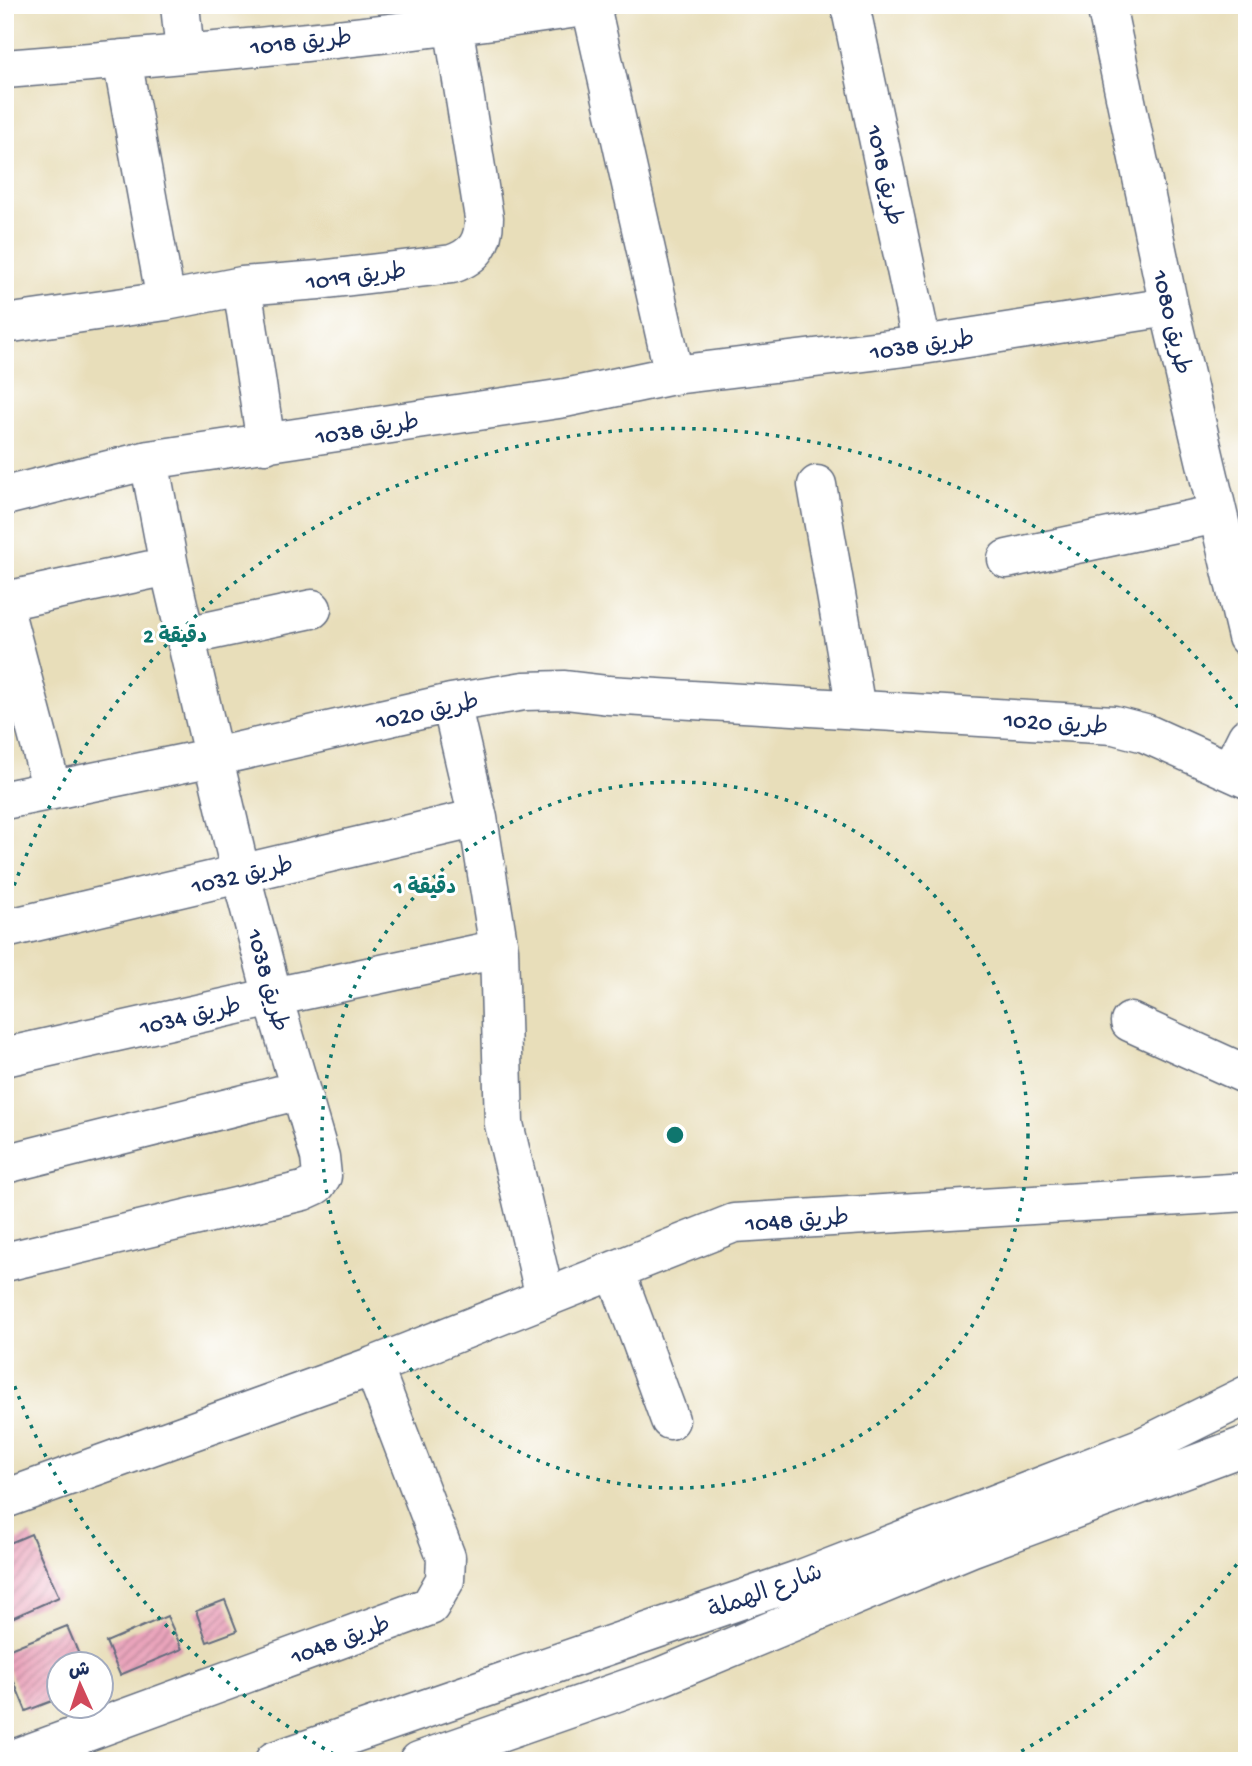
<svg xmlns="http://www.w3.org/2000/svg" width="1252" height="1766" viewBox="0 0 1252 1766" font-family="'Gochi Hand','Playpen Sans Arabic',sans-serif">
<defs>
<pattern id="building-hatch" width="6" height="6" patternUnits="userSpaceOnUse" patternTransform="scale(1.75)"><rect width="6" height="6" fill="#eaa4bb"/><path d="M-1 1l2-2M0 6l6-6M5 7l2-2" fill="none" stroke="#bd869b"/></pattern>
</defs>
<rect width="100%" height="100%" fill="#fff"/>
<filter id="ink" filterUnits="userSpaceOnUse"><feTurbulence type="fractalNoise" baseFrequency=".0143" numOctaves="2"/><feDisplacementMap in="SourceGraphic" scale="14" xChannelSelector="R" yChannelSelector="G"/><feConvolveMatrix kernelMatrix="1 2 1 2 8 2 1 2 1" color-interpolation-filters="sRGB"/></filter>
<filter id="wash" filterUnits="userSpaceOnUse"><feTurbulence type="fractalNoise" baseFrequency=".00686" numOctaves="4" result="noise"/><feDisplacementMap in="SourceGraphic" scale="28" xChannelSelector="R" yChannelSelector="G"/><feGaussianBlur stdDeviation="1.57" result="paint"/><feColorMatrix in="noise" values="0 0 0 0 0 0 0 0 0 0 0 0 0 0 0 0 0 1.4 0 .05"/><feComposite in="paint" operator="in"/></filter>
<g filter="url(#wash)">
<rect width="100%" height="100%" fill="#e8deba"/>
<g id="blocks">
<path fill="url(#building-hatch)" d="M 31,1534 L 59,1597 L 5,1621 L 5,1545 Z
M 225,1600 L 237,1631 L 207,1642 L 196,1611 Z
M 167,1616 L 182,1649 L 120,1675 L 106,1642 Z
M 67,1626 L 83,1664 L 60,1664 L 60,1698 L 26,1711 L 5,1660 L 5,1651 Z"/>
</g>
</g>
<g filter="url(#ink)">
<use href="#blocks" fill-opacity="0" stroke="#636c7e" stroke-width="2"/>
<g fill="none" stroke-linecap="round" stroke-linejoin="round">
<g stroke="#636c7e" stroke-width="41">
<path id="minor" d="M 180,5 L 185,53
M 850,5 L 922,345
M 1106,5 L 1169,307 L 1247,637
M 591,6 L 674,375
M 122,59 L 166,301
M 5,69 C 202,53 400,36 596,5
M 242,286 L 266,444
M 5,324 L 166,301 L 242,286 L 319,280 L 452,264 C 475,256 484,243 484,218 L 450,5
M 817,485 L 856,709
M 5,496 L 149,460 L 565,398 L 674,375 L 922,345 L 1169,307
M 1007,559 L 1217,514
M 5,601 L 169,566
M 5,612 L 52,790
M 186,636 L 312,609
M 451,703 L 478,818 L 499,949 L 504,1124 L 545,1297
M 1230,771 L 1247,737
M 5,800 L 214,757 L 451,703 L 524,691 L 565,690 L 608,695 L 1114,725 L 1145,733 L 1247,779
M 5,929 L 478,818
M 1130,1022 L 1247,1075
M 5,1057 L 273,997 L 499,949
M 5,1164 L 300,1090
M 5,1262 L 303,1191 L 316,1185 L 322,1176 L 320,1157 L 273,997 L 241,875 L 169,566 L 149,460
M 615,1270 L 670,1420
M 5,1499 L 373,1366 L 734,1223 L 1247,1192
M 8,1761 L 430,1606 L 445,1580 L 446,1557 L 373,1366
M 274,1761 L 801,1579 L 1140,1448 L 1247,1395
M 419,1761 L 660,1677 L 970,1548 L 1247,1445"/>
</g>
<use href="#minor" stroke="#fff" stroke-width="38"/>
</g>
</g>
<g fill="none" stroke="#0f766e" stroke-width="3.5" stroke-dasharray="3.5 7">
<circle cx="675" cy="1135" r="353"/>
<path d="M1243 1556A707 707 0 0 1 1007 1759M343 1759A707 707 0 0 1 7 1365M7 905A707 707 0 0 1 1243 714"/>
</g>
<g text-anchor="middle" stroke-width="6" stroke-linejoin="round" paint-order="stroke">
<g font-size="24" fill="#1b2f5e" stroke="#fff">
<text transform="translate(301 41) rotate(-6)" y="8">طريق 1018</text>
<text transform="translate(886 175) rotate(78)" y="8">طريق 1018</text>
<text transform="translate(356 275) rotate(-7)" y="8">طريق 1019</text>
<text transform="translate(1173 322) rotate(77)" y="8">طريق 1080</text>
<text transform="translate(922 344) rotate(-8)" y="8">طريق 1038</text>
<text transform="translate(367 428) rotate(-9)" y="8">طريق 1038</text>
<text transform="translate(427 710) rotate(-12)" y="8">طريق 1020</text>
<text transform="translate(1056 722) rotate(4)" y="8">طريق 1020</text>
<text transform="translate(242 874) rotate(-13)" y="8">طريق 1032</text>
<text transform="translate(269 980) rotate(75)" y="8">طريق 1038</text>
<text transform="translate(190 1015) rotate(-13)" y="8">طريق 1034</text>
<text transform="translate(797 1219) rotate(-4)" y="8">طريق 1048</text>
<text transform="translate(765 1590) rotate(-20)" y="8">شارع الهملة</text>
<text transform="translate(340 1639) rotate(-20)" y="8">طريق 1048</text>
</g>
</g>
<circle cx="675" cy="1135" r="10" fill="#0f766e" stroke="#fff" stroke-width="3.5"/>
<g font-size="21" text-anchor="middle" font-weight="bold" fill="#0f766e" stroke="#fff" stroke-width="6" stroke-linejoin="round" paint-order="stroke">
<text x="175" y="642">2 دقيقة</text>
<text x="425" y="893">1 دقيقة</text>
</g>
<rect width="1252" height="1766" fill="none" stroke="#fff" stroke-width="28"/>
<g transform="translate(80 1685) rotate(357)"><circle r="33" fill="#ffffff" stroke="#a4acbf" stroke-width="2"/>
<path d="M0-5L12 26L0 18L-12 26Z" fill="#d1495b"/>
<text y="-10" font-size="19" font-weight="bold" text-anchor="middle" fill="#1b2f5e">ش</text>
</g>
</svg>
